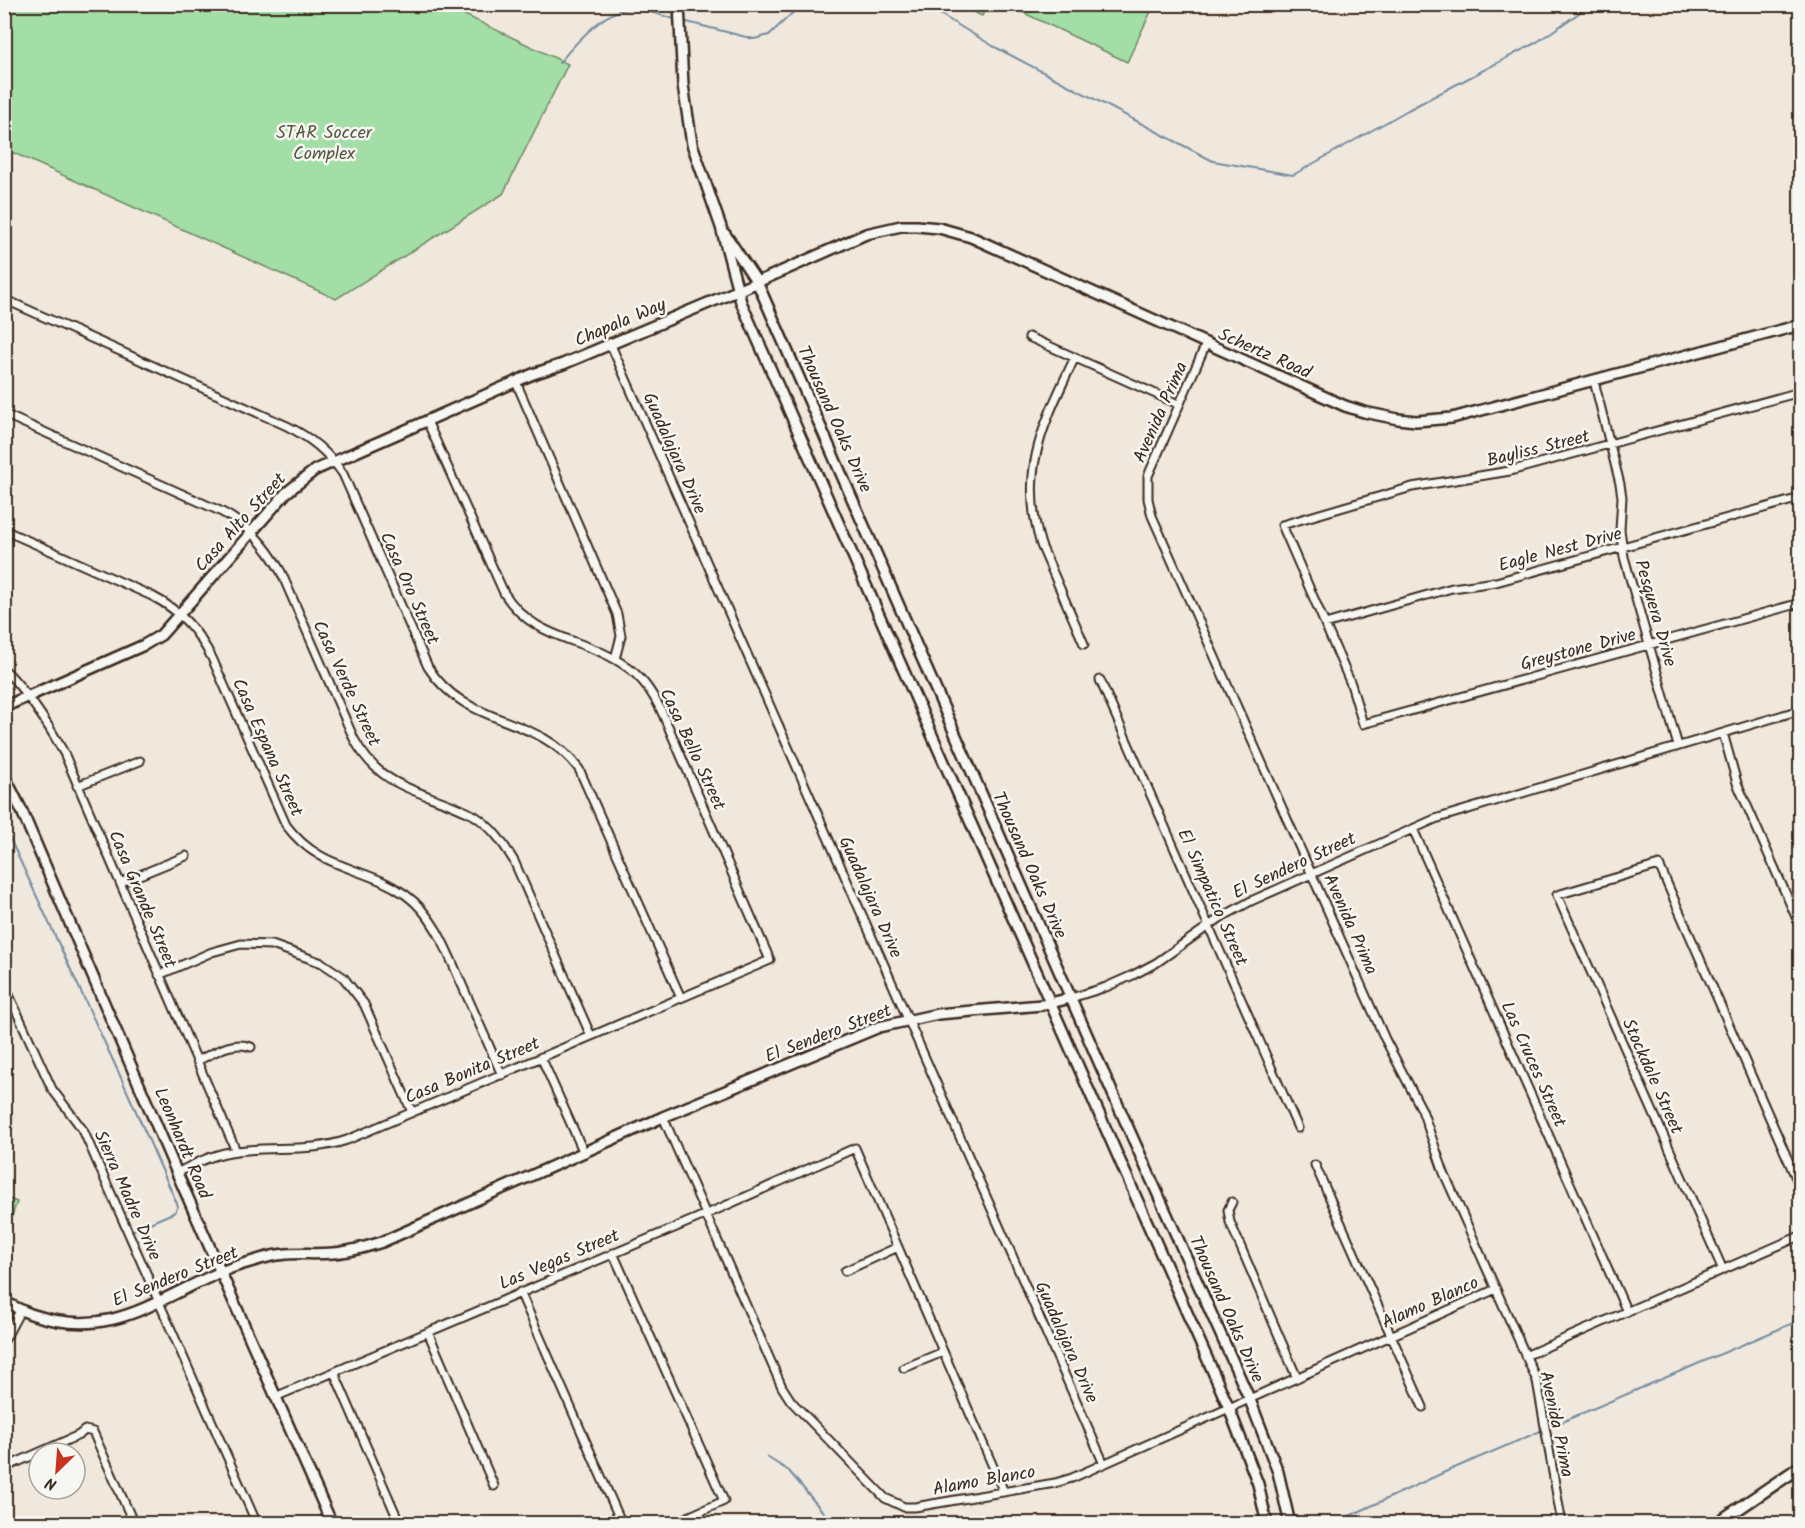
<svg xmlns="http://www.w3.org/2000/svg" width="1805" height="1528" viewBox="0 0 1805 1528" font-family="Kalam,sans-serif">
<rect width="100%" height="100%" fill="#f0e8dd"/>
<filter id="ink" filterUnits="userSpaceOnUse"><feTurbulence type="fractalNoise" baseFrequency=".0167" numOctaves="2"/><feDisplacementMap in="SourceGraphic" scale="12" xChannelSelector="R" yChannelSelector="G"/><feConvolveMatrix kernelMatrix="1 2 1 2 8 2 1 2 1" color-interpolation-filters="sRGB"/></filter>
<g filter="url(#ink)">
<path fill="#a2dea5" stroke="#6e8462" stroke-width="1.5" d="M 5,4 L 444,5 L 568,64 L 503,194 L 336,299 L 5,149 Z
M 958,5 L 987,4 L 987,5 L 982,16 Z
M 1007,5 L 1154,5 L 1127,62 Z
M 4,1197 L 17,1202 L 12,1216 L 5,1213 Z"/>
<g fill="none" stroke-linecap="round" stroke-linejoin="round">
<path stroke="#748ca0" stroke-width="2" d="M 923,4 L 993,46 L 1213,161 L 1293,175 L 1408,110 L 1537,42 L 1579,13 L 1584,4
M 683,21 L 754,39 L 769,35 L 802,4
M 559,63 C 573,46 603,11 627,9 C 643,8 663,16 678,20
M 4,826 L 123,1082 L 178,1206 L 175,1212 L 134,1230
M 767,1457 L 789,1471 L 833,1524
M 1332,1524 L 1445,1472 L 1800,1320"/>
<g stroke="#3b2a1e" stroke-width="11">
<path id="street" d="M 4,299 L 287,426 C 311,438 328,452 343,474 L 428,667 C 467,729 536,712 579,769 L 681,998
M 1029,337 L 1178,404
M 610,343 L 1104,1464
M 1206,344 L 1148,476 L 1148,499 L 1152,516 L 1385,1039 L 1422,1110 L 1444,1173 L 1537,1381 L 1562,1524
M 1075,357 C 1044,424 1018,470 1041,545 L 1084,644
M 1594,381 L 1620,484 L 1622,497 L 1620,530 L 1624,557 L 1678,746
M 516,382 L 617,614 L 621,636 L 615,659
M 1800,392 L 1510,471 L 1412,487 L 1282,525 L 1351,684 L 1363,724 L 1800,603
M 4,414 L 220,511 C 248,525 266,545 281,572 L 354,739 C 383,793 427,790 475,816 C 493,828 503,843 514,861 L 591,1036
M 4,530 L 152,596 C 181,611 197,630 212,658 L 286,825 C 321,872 364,865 406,895 C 436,917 448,954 463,987 C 476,1016 489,1045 502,1075
M 1325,624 L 1452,588 L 1496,582 L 1800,498
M 4,669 C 29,694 47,722 64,753 L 236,1151
M 1100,680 L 1298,1128
M 1723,733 L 1737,783 L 1800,926
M 77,786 L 140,761
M 1413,829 L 1627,1312
M 120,883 L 186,856
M 159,975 L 212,952 L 241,944 L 272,945 L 322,963 L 343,977 L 364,1004 L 412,1112
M 4,984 L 52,1089 L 83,1130 L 257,1524
M 1071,998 L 1106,987 L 1133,975 L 1156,963 L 1220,918 L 1251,901 L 1435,819 L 1800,710
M 541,1057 L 584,1153
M 197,1061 C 214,1053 232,1040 251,1047
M 663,1117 L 782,1387 L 791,1401 L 885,1498 L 904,1507 L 915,1507 L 1055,1483 L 1072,1478 L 1496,1289
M 1315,1165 L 1423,1407
M 177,1173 C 194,1164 211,1155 230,1152 C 269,1145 309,1153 347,1140 L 770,960 L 661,710 C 652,693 643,678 627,667 C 585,636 536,643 504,593 L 427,421
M 1232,1202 L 1228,1210 L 1230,1222 L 1297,1378
M 613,1253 L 724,1501 L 672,1524
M 1723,1270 L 1557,895 L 1659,865 L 1800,1187
M 845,1271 L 898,1247
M 520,1292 L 622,1524
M 428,1332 L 494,1486
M 4,1341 L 21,1309
M 1525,1356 L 1800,1236
M 904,1368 L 943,1352
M 334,1372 L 400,1524
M 275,1397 L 707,1214 L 855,1148 L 1004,1492
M 4,1468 L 79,1435 L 85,1430 L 93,1432 L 134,1524"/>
</g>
<g stroke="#3b2a1e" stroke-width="14">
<path id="secondary" d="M 679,4 L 683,85 L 692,144 L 721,227 L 741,302 L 1229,1408 L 1258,1484 L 1267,1524
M 725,234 L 757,282 L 762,293 L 1105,1076 L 1250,1400 L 1278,1472 L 1290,1524
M 4,707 L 144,645 L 161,635 L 286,493 L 315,470 L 533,374 L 563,364 L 737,291 L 866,234 L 901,226 L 917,226 L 939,228 L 971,237 L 1345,406 L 1364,412 L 1398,419 L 1416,421 L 1452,418 L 1800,325
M 4,775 L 21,809 L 177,1173 L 332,1524
M 4,1302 C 14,1306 24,1312 34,1315 C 112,1340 154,1300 221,1272 C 234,1266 250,1262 264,1258 C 287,1251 310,1255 333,1253 C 350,1252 366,1247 382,1242 L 663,1117 L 879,1027 L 938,1014 L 1042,1005 L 1071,998"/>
</g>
<g stroke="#3b2a1e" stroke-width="15">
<path id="primary" d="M 1716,1524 L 1800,1467"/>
</g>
<use href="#street" stroke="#f6f6f2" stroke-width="7"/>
<use href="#secondary" stroke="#f6f6f2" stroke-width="9"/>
<use href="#primary" stroke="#f6f6f2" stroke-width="10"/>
</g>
</g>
<g text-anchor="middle" stroke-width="5" stroke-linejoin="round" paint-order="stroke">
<g font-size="18" fill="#555740" stroke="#f6f6f2">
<text x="324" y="138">STAR Soccer<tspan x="324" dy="21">Complex</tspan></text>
</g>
<g font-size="18" fill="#3b2a1e" stroke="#f6f6f2">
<text transform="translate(620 322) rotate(-23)" y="6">Chapala Way</text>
<text transform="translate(1265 353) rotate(24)" y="6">Schertz Road</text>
<text transform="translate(1160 412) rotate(-66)" y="6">Avenida Prima</text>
<text transform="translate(835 419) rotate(66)" y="6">Thousand Oaks Drive</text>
<text transform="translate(1538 448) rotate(-14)" y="6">Bayliss Street</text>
<text transform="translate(675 453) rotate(66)" y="6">Guadalajara Drive</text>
<text transform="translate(240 522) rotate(-48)" y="6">Casa Alto Street</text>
<text transform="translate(1560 549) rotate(-15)" y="6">Eagle Nest Drive</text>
<text transform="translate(410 588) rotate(66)" y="6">Casa Oro Street</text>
<text transform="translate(1656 613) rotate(74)" y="6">Pesquera Drive</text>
<text transform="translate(1578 649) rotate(-15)" y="6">Greystone Drive</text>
<text transform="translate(347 683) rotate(65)" y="6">Casa Verde Street</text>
<text transform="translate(268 747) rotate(66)" y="6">Casa Espana Street</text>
<text transform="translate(693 749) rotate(65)" y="6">Casa Bello Street</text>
<text transform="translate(1030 865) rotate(66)" y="6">Thousand Oaks Drive</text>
<text transform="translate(1294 865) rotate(-25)" y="6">El Sendero Street</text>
<text transform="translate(871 897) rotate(66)" y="6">Guadalajara Drive</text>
<text transform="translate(1213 897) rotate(66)" y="6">El Simpatico Street</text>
<text transform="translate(143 899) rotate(67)" y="6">Casa Grande Street</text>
<text transform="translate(1351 924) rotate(66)" y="6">Avenida Prima</text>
<text transform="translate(828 1033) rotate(-21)" y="6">El Sendero Street</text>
<text transform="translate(1534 1064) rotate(66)" y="6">Las Cruces Street</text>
<text transform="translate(472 1070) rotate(-23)" y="6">Casa Bonita Street</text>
<text transform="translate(1653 1076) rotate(66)" y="6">Stockdale Street</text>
<text transform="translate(183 1143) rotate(67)" y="6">Leonhardt Road</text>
<text transform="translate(128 1195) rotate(66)" y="6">Sierra Madre Drive</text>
<text transform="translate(559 1259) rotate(-23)" y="6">Las Vegas Street</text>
<text transform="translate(175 1276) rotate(-22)" y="6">El Sendero Street</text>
<text transform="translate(1430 1302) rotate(-24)" y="6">Alamo Blanco</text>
<text transform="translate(1227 1309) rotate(66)" y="6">Thousand Oaks Drive</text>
<text transform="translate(1067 1342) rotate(66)" y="6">Guadalajara Drive</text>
<text transform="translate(1557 1424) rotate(78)" y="6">Avenida Prima</text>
<text transform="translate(984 1480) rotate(-10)" y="6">Alamo Blanco</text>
</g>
</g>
<rect width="1805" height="1528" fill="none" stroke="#f6f6f2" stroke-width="24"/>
<rect x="12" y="12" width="1781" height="1504" fill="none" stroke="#3b2a1e" stroke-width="2" filter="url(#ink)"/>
<g transform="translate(57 1471) rotate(205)"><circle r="28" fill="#f6f6f2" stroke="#aba49d" stroke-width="1.5"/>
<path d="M0-4.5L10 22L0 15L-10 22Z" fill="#c8321e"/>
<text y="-9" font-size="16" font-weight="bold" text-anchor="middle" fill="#3b2a1e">N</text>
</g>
</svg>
